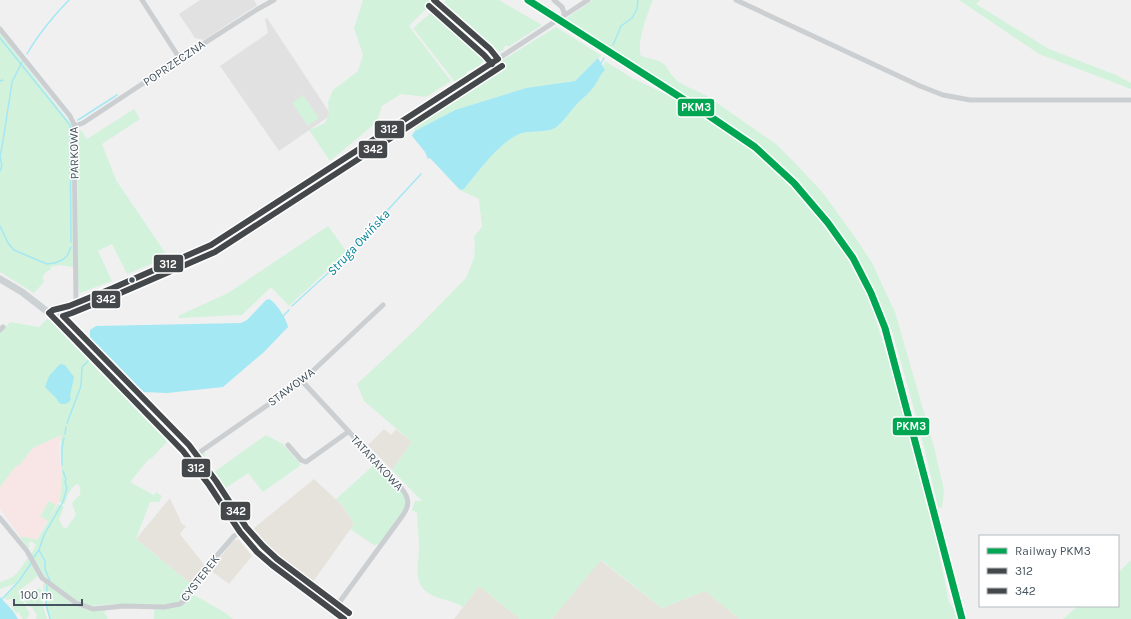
<svg xmlns="http://www.w3.org/2000/svg" width="1131" height="619" viewBox="0 0 1131 619" font-family="Karla,sans-serif">
<rect width="100%" height="100%" fill="#f1f0f0"/>
<path fill="#e6e3dd" d="M 384,429 L 391,435 L 396,429 L 412,442 L 392,470 L 368,445 Z
M 314,479 L 344,507 L 354,524 L 310,586 L 284,568 L 276,558 L 248,533 Z
M 170,498 L 182,524 L 186,526 L 180,534 L 205,566 L 192,585 L 136,539 Z
M 234,540 L 239,540 L 252,556 L 229,584 L 210,570 Z
M 600,560 L 662,608 L 705,591 L 740,619 L 552,619 Z
M 479,586 L 520,619 L 454,619 Z"/>
<path fill="#e2e1e2" d="M 200,0 L 254,0 L 257,5 L 204,40 L 195,38 L 179,14 Z
M 267,18 L 331,115 L 279,151 L 220,66 L 268,33 L 265,19 Z"/>
<path fill="#f8e6e6" d="M 61,435 L 59,443 L 62,485 L 59,501 L 36,540 L 20,536 L 0,509 L 0,487 L 16,466 L 19,465 L 33,448 Z"/>
<path fill="#d2f2dc" d="M 363,0 L 428,0 L 432,3 L 409,26 L 451,81 L 426,97 L 401,94 L 382,106 L 377,122 L 330,161 L 309,130 L 325,123 L 329,114 L 328,102 L 333,90 L 358,71 L 363,55 L 354,28 Z
M 446,0 L 499,0 L 542,25 L 508,47 L 507,45 L 503,48 L 504,50 L 499,52 L 443,4 Z
M 593,0 L 653,0 C 648,12 636,44 641,56 L 659,61 L 666,66 L 671,74 L 678,82 L 707,96 L 776,144 L 796,164 L 823,193 L 857,240 L 872,263 L 895,312 L 934,447 L 944,490 L 942,508 L 938,507 L 918,422 L 892,331 L 857,256 L 811,197 L 734,127 L 564,20 Z
M 959,0 L 980,0 L 976,4 L 1049,49 L 1116,75 L 1131,83 L 1131,89 L 1039,54 Z
M 438,7 L 484,49 C 487,63 481,64 471,71 L 470,70 L 466,72 L 467,74 L 455,82 L 413,28 Z
M 556,27 L 602,56 L 598,58 L 575,81 L 526,88 L 455,110 L 415,131 L 410,119 L 455,89 L 461,93 L 490,73 L 488,69 Z
M 0,33 L 72,125 L 73,267 L 59,265 L 51,267 L 51,269 C 46,272 40,276 44,282 L 34,293 L 0,272 Z
M 605,61 L 632,78 L 672,97 L 700,114 L 740,140 L 765,160 L 786,179 L 825,223 L 851,261 L 869,298 L 901,400 L 926,490 L 949,602 L 954,609 L 957,619 L 740,619 L 705,591 L 662,608 L 601,560 L 552,619 L 520,619 L 479,586 L 463,607 C 453,600 439,600 428,593 C 412,581 419,564 419,547 C 419,536 417,524 417,513 L 412,510 L 415,501 L 422,501 L 392,470 L 412,442 L 364,401 L 357,384 L 415,330 L 466,278 L 474,258 L 475,246 L 474,236 L 482,227 L 479,199 L 460,190 L 464,189 C 479,171 498,144 519,134 C 529,130 547,133 555,128 C 564,122 570,111 578,103 C 583,98 589,93 593,88 C 598,82 599,76 605,70 L 603,66 Z
M 303,95 L 319,118 L 308,126 L 292,103 Z
M 134,109 L 140,119 L 102,144 L 116,180 L 168,257 L 127,274 L 112,244 L 98,251 L 112,281 L 80,293 L 78,286 L 78,132 L 81,130 L 87,139 Z
M 328,226 L 346,251 L 332,266 L 289,306 L 271,287 L 242,315 L 179,318 L 178,316 L 228,293 Z
M 48,318 L 168,439 L 168,441 L 151,459 L 150,458 L 148,460 L 130,482 L 154,495 L 156,492 L 162,496 L 159,502 L 150,502 L 136,539 L 192,585 L 182,600 L 171,605 L 118,604 L 87,606 L 80,603 L 43,576 L 31,554 L 36,545 L 31,541 L 28,544 L 30,546 L 28,548 L 25,545 L 20,536 L 37,540 L 48,521 L 40,516 L 49,501 L 56,505 L 50,517 L 58,504 L 64,507 L 59,519 L 63,527 L 66,529 L 76,515 L 72,503 C 78,495 83,497 79,485 L 77,484 C 69,489 67,496 65,504 L 59,502 C 65,480 59,457 61,435 L 33,448 L 19,465 L 16,466 L 0,487 L 0,425 L 1,424 L 0,423 L 0,333 L 10,322 L 39,327 Z
M 266,435 L 283,444 L 301,465 L 263,492 L 248,473 L 220,492 L 216,491 L 195,461 L 196,456 L 204,452 L 205,453 L 204,459 L 214,472 Z
M 375,464 C 383,472 406,491 406,502 C 407,512 386,535 379,544 L 374,545 L 350,529 L 354,524 L 344,507 L 336,499 Z
M 28,558 L 38,576 L 18,592 C 23,599 25,606 30,614 L 26,619 L 23,619 L 18,612 L 16,613 L 12,607 L 16,602 L 13,598 L 7,600 L 4,597 L 17,583 L 0,589 L 0,582 C 18,577 17,572 28,558 Z
M 1131,560 L 1131,619 L 1063,619 L 1078,606 L 1118,606 L 1118,573 Z
M 46,582 C 57,592 75,609 91,610 C 96,611 102,610 107,609 L 104,613 L 108,617 L 107,619 L 50,619 L 46,608 L 43,587 L 43,585 Z
M 40,588 L 42,592 L 38,593 L 39,597 L 42,596 L 44,609 L 47,619 L 36,619 L 37,616 L 32,607 L 29,607 L 25,601 C 26,596 35,589 40,588 Z
M 194,595 L 224,612 L 233,619 L 154,619 L 154,608 L 162,609 L 180,606 Z"/>
<path fill="#a4e8f3" d="M 598,58 L 605,70 C 599,76 598,82 593,88 C 589,93 583,98 578,103 C 570,111 564,122 555,128 C 547,133 529,130 519,134 C 498,144 479,171 464,189 L 460,190 L 430,158 L 428,159 L 425,152 L 412,136 L 412,135 L 415,131 L 455,110 L 526,88 L 575,81 Z
M 269,299 C 276,302 287,320 288,327 L 264,352 L 223,387 L 167,393 L 141,392 L 100,352 L 90,338 L 90,330 L 96,326 L 241,323 L 247,320 L 266,300 Z
M 60,364 L 65,365 L 74,377 L 70,396 L 71,399 C 69,404 64,405 59,403 L 57,399 L 45,387 L 49,376 Z
M 0,597 L 13,611 L 18,619 L 0,619 Z"/>
<g fill="none" stroke-linecap="round" stroke-linejoin="round">
<path stroke="#a4e8f3" stroke-width="1.5" d="M 0,38 L 70,125 L 71,242
M 613,45 L 621,26 L 632,18 L 637,9 L 638,0
M 27,54 C 37,36 55,14 69,0
M 600,65 L 604,58
M 0,81 L 3,80
M 78,120 L 117,95
M 0,171 L 2,166 L 0,157 L 4,135 L 12,82 L 22,62
M 0,226 L 8,243 L 14,250 L 47,264 L 55,263 L 62,260 L 67,256 L 71,247
M 292,306 L 338,264 L 421,174
M 282,317 L 289,310
M 67,423 L 81,386 L 82,367 L 88,361
M 65,434 L 66,427
M 62,465 L 62,448 L 64,438
M 39,550 L 45,561 L 45,569 L 50,581
M 34,557 L 39,550 L 44,535 L 63,502 L 67,488 L 65,482 L 66,479 L 63,471
M 47,586 L 46,604 L 50,619
M 0,601 L 19,581 L 30,565 L 31,563"/>
<path stroke="#cbcfd1" stroke-width="5" d="M 142,0 L 180,59
M 434,0 L 490,49 L 498,59
M 554,0 L 562,7 L 565,15
M 736,0 L 920,86 L 943,95 L 970,100 L 1131,100
M 0,29 L 70,116 L 74,124 L 76,303
M 486,48 L 490,64
M 75,126 L 83,123 L 189,53 L 256,10 L 274,0
M 49,313 L 53,310 L 69,306 L 151,272 L 216,243 L 588,0
M 56,320 L 68,306
M 0,330 L 3,327
M 302,381 L 402,489 C 409,498 410,505 403,515 L 333,611
M 288,445 L 301,460 L 306,462 L 348,432
M 190,459 L 302,381 L 383,305
M 0,518 L 27,551 L 42,578 L 76,603 L 93,609 L 124,606 L 164,607 L 180,604 L 186,599 L 207,567 L 234,536 L 240,532"/>
<path stroke="#ccd1d3" stroke-width="7" d="M 0,279 L 22,292 L 49,313 L 176,442 L 196,467 L 240,532 L 257,552 L 272,565 L 344,619"/>
<g stroke="#fff" stroke-width="9">
<path id="bus-1" d="M 434,0 L 490,49 L 498,59
M 49,313 L 53,310 L 69,306 L 113,288 L 211,245 L 498,59
M 49,313 L 183,451 L 209,485 L 240,532 L 257,552 L 272,565 L 344,619"/>
</g>
<g stroke="#fff" stroke-width="9">
<path id="bus-2" d="M 429,6 L 484,55 L 492,64
M 349,613 L 277,559 L 263,546 L 246,527 L 216,481 L 189,445 L 63,316 L 72,313 L 116,295 L 215,252 L 502,66"/>
</g>
<use href="#bus-1" stroke="#45484a" stroke-width="6"/>
<use href="#bus-2" stroke="#45484a" stroke-width="6"/>
<g stroke="#fff" stroke-width="10">
<path id="rail-1" d="M 528,0 L 705,113 L 755,147 L 794,183 L 828,223 L 853,258 L 871,293 L 885,328 L 962,619"/>
</g>
<use href="#rail-1" stroke="#00a651" stroke-width="7"/>
</g>
<circle fill="#45545e" stroke="#fff" stroke-width="1.5" cx="132" cy="280" r="3.5"/>
<g text-anchor="middle" stroke-width="3" stroke-linejoin="round" paint-order="stroke">
<g font-size="12" fill="#45545e" stroke="#fff">
<text transform="translate(174 63) rotate(-34)" y="4">POPRZECZNA</text>
<text transform="translate(74 153) rotate(-91)" y="4">PARKOWA</text>
<text transform="translate(291 387) rotate(-37)" y="4">STAWOWA</text>
<text transform="translate(377 463) rotate(47)" y="4">TATARAKOWA</text>
<text transform="translate(200 578) rotate(-52)" y="4">CYSTEREK</text>
</g>
<g font-size="13" font-style="italic" fill="#038295" stroke="#fff">
<text transform="translate(358 242) rotate(-47)" y="5">Struga Owińska</text>
</g>
</g>
<g stroke="#fff" stroke-width="1.5">
<rect x="677" y="98" width="38" height="19" rx="4" fill="#00a651"/>
<rect x="374" y="120" width="31" height="19" rx="4" fill="#45484a"/>
<rect x="358" y="140" width="30" height="19" rx="4" fill="#45484a"/>
<rect x="153" y="254" width="31" height="19" rx="4" fill="#45484a"/>
<rect x="91" y="290" width="30" height="19" rx="4" fill="#45484a"/>
<rect x="892" y="417" width="38" height="19" rx="4" fill="#00a651"/>
<rect x="181" y="458" width="30" height="20" rx="4" fill="#45484a"/>
<rect x="220" y="501" width="31" height="20" rx="4" fill="#45484a"/>
</g>
<g font-size="11" text-anchor="middle" font-weight="bold" fill="#fff">
<text x="696" y="111">PKM3</text>
<text x="389" y="133">312</text>
<text x="373" y="153">342</text>
<text x="168" y="268">312</text>
<text x="106" y="303">342</text>
<text x="911" y="430">PKM3</text>
<text x="196" y="472">312</text>
<text x="236" y="515">342</text>
</g>
<rect x="979" y="535" width="140" height="72" fill="#ffffff" stroke="#b5bbbf"/>
<rect x="987" y="548" width="20" height="6" fill="#00a651" stroke="#b5bbbf"/>
<text x="1015" y="555" font-size="12" fill="#45545e">Railway PKM3</text>
<rect x="987" y="568" width="20" height="6" fill="#45484a" stroke="#b5bbbf"/>
<text x="1015" y="575" font-size="12" fill="#45545e">312</text>
<rect x="987" y="588" width="20" height="6" fill="#45484a" stroke="#b5bbbf"/>
<text x="1015" y="595" font-size="12" fill="#45545e">342</text>
<path d="M14 599v6h68v-6" fill="none" stroke="#45545e" stroke-width="2"/>
<text x="20" y="599" font-size="12" fill="#45545e" stroke="#ffffff" stroke-width="3" paint-order="stroke">100 m</text>
</svg>
